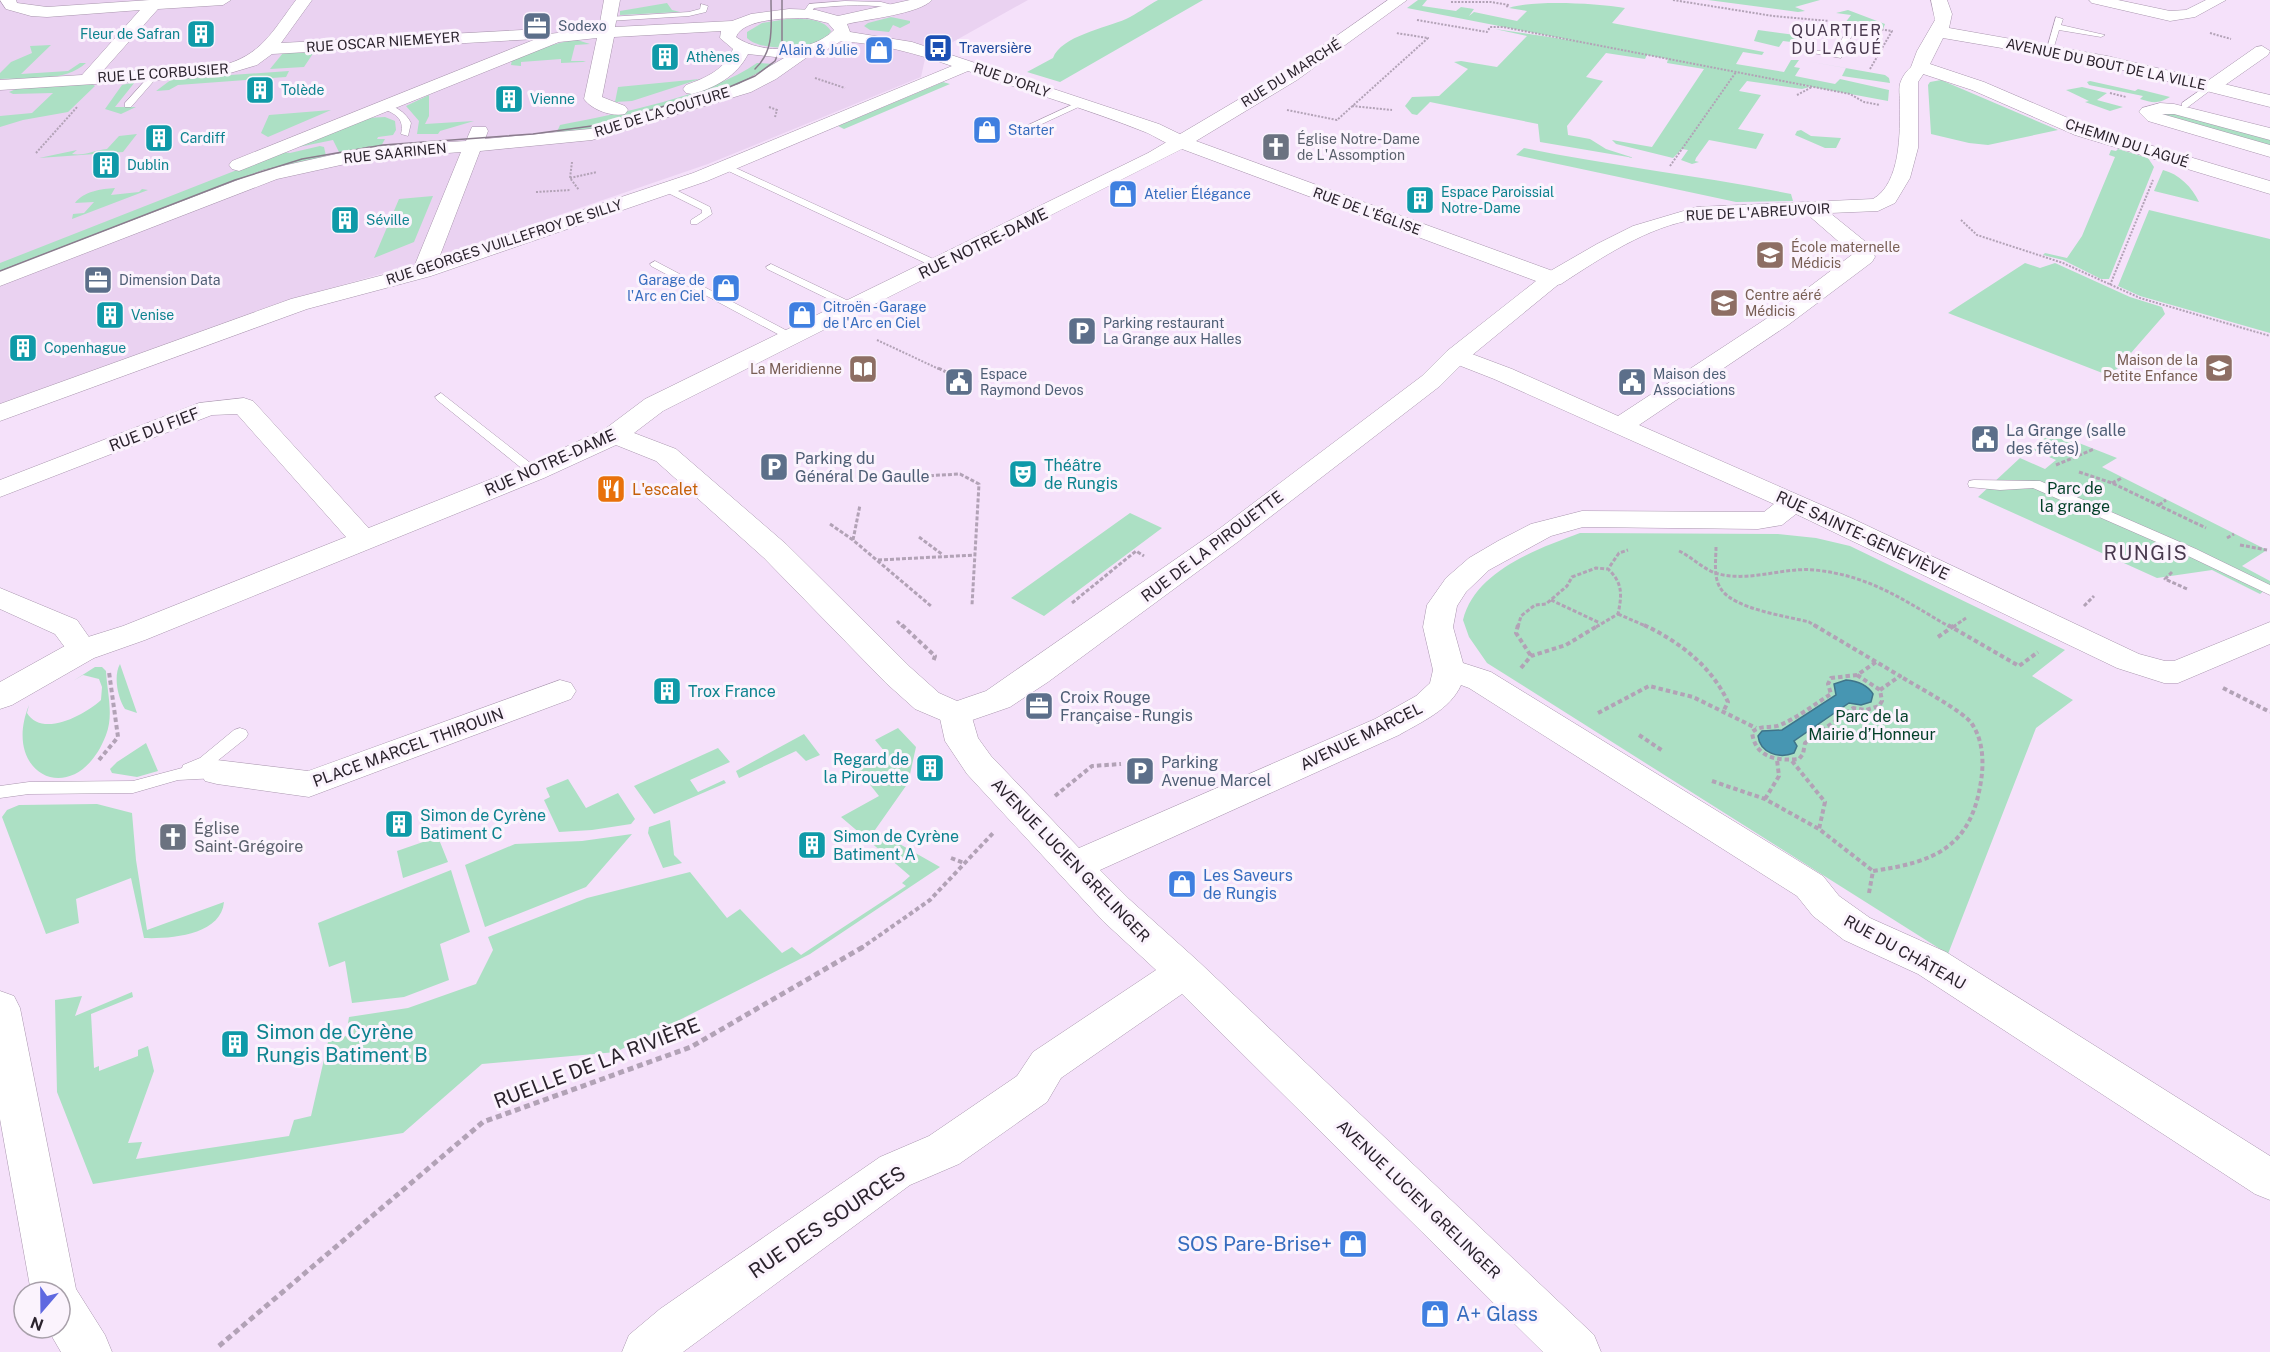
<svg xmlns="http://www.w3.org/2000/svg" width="2270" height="1352" viewBox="0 0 2270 1352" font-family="'Public Sans',sans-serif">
<rect width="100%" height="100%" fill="#f5e1fa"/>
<path fill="#ead2f1" d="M 0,0 L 1028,0 L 935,52 L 925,59 L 921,77 L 708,164 L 413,265 L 281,302 L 0,404 Z"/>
<path fill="#ace0c4" d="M 1158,0 L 1203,0 L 1060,82 L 1027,72 L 1053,58 C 1061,36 1106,28 1126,19 C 1137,14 1147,6 1158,0 Z
M 1418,0 L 1427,0 L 1422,6 L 1456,11 L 1461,7 L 1474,9 L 1469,16 L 1474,12 L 1517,21 L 1527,11 L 1509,8 C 1532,0 1595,3 1625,8 L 1612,23 L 1764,52 L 1762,55 L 1743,52 L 1736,64 L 1784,72 L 1791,60 L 1799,60 L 1794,67 L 1800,68 L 1795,76 L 1835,84 L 1840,79 L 1889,90 L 1888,101 L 1791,83 L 1810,87 L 1802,89 L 1747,81 L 1739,91 L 1761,95 L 1738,129 L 1764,134 L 1756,149 L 1709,140 L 1696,158 L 1695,161 L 1699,162 L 1692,164 L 1681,160 L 1688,150 L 1682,149 L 1673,158 L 1616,144 L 1612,140 L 1652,147 L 1704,69 L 1667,63 L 1668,59 L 1647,55 L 1645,59 L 1606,53 L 1586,77 L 1603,81 L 1567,126 L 1568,135 L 1590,139 L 1606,149 L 1634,158 L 1540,142 L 1538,124 L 1430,102 L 1417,115 L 1412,114 L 1405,106 L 1412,97 L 1439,96 L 1468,69 L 1454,62 L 1461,61 L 1497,67 L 1527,36 L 1495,29 L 1576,41 L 1407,8 Z
M 1708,0 L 1820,0 L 1795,7 L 1805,11 L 1798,12 Z
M 667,3 L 672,10 L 680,12 L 620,15 L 620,11 Z
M 1848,10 L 1885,24 L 1883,29 L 1845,23 L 1851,15 L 1836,13 Z
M 891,17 L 910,21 L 910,23 L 900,28 L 893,25 L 889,32 L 870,30 L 864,26 L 868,23 Z
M 787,19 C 801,19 823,17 831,31 C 820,51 762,53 747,38 L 747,32 L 762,23 Z
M 1758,30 L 1803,36 L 1799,43 L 1783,41 L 1779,47 L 1754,41 Z
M 577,40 L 590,44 L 575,45 L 571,61 L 586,61 L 583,62 L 561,63 L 561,59 L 521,62 L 521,66 L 511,65 L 512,60 C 533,52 555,42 577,40 Z
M 51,45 L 21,74 L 68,71 L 80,63 L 86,63 C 66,82 26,78 0,79 L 0,73 L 11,62 L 32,53 L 30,46 Z
M 314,52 L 304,67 L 270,69 L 283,53 Z
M 1806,61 L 1885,75 L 1889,78 L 1890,83 L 1842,76 L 1846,68 Z
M 757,63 L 776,64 L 740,86 L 596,128 L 556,134 L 560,125 C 617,114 710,96 757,63 Z
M 289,71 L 286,77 L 178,85 L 169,90 L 156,91 L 172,79 Z
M 700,79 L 632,101 L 615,102 L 618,87 Z
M 1941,80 L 2058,130 L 1988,145 L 1969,143 L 1931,134 L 1928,85 L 1930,82 Z
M 2090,81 L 2135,91 L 2138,89 L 2170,97 C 2158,104 2153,103 2140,99 L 2143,96 L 2089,85 L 2087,82 Z
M 135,82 L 115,107 L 136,107 L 121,114 L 105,109 L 122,85 Z
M 943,82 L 950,84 L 844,129 L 838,126 Z
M 92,84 L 95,86 L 68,112 L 23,120 L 0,127 L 0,116 L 32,113 L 53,93 L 13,94 L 9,92 L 16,89 Z
M 2082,87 L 2107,93 L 2097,100 L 2123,107 L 2110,111 L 2085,102 L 2089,101 L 2066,90 Z
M 429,95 L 429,116 L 425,124 L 474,121 L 440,131 L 438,134 L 417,134 L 419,121 L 406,106 Z
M 331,110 L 268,137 L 261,133 L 269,115 Z
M 2164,110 L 2270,137 L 2270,149 L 2166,119 L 2158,111 Z
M 385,117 L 395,121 L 396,130 L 393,135 L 378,137 L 377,139 L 385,139 L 380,148 L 340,154 L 333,140 L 294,148 L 366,118 Z
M 1801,130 L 1811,136 L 1841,138 L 1836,148 L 1825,148 L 1795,135 L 1797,131 Z
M 137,134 L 123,152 L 39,158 L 77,150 L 72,154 C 85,156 95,150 107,149 L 119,136 Z
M 320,146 L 324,147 L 326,156 L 295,164 L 0,274 L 0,263 L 283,152 L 290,153 Z
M 1524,148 C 1612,166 1702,176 1791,194 L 1793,201 L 1736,202 L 1516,155 Z
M 2118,149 L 2148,158 L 2154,167 L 2109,279 L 2101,279 L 2063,260 L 2043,255 L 2045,253 L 2067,258 L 2082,236 L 2115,157 L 2109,155 L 2111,150 L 2116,151 Z
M 2163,170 C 2179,174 2192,187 2199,202 L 2154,191 Z
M 115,188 L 111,195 L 139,192 L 142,189 L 148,190 L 72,219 L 73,214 L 84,213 L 94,202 L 75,203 C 84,191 101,189 115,188 Z
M 433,196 L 414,242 L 374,258 L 399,199 Z
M 2149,210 L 2270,239 L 2270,333 L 2140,296 L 2118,286 Z
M 2025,263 L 2040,268 L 2055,263 L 2130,297 L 2162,307 L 2165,314 L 2117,369 L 2105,374 L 1948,313 Z
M 2051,432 L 2117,458 L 2102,467 L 2267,550 L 2242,566 L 2270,581 L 2270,586 L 2260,594 L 2212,570 L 2157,578 L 1978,497 L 2020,458 L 2045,469 L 2056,460 L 2031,449 Z
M 1130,513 L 1162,528 L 1044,616 L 1011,598 Z
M 1580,533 L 1778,534 L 1816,538 L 1850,546 L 2065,650 L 2032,676 L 2073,700 L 2036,728 L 1948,954 L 1487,663 L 1469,637 L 1463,620 C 1475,571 1537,549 1580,533 Z
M 120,664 L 137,713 L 125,709 C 118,699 113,676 120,664 Z
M 95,667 L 102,667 L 106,671 C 107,692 114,715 106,735 C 77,811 0,777 29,705 L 27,713 C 42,738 85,715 101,700 L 102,687 L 99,679 L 83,675 L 73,681 Z
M 898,728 L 916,747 L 908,783 L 875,830 L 940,867 L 810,954 L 616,1052 L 482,1064 L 403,1133 L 93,1184 L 57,1092 L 55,1000 L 82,996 L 75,1016 L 132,992 L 133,997 L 91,1014 L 94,1068 L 99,1066 L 99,1071 L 138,1056 L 138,1050 L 148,1046 L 154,1071 L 128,1143 L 142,1142 L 136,1159 L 289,1136 L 294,1120 L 311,1116 L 328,1042 L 346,1036 L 349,1017 L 408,1008 L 476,984 L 493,950 L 488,937 L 587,898 L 690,872 L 727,918 L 740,909 L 782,953 L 792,947 L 801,955 L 906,886 L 902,883 L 910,876 L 841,817 L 879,796 L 848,757 L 855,755 L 869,762 L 885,752 L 875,740 Z
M 804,734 L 820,755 L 806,761 L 796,751 L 739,778 L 736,771 Z
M 146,743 L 158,771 L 137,777 L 112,773 L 110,769 L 117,762 Z
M 718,748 L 730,762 L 690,780 L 698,792 L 724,780 L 726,783 L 654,814 L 634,786 Z
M 568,779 L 586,808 L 618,793 L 635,819 L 631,824 L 592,830 L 559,832 L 544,800 L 550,797 L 546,788 Z
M 97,804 L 132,813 L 136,860 L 147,930 L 224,902 C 221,935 171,939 144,938 L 131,878 L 76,899 L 79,923 L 46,934 L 2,817 L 7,810 L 19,805 Z
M 670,820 L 674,855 L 682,863 L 663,868 L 648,833 L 649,827 Z
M 436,832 L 448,862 L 403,878 L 397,851 L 423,842 L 422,837 Z
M 632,834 L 586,887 L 485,927 L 465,865 L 515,844 L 582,841 Z
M 451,870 L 470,932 L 440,944 L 449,980 L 404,997 L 352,1003 L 345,961 L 329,967 L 318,923 Z"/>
<path fill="#4796b2" stroke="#3f748a" stroke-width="1.5" d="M 1846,680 C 1857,681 1867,684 1873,694 L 1871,702 L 1861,705 L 1849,703 L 1794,741 L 1797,746 L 1794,753 C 1779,759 1760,753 1758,736 L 1762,731 L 1782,730 L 1836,695 L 1834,684 Z"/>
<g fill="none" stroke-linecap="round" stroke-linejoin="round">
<g stroke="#a996ae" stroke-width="1">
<path id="service" d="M 845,1 L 881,2 L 904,8 L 900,10 C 872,3 843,5 814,8 L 809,16 L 802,14 L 809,4 Z
M 701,4 L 708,6 L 706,12 L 689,16 L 608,21 L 604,19 L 608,17 L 689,12 L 700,9 Z
M 2056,17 L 2063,19 L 2061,25 L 2105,35 L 2101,37 L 2059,30 L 2053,50 L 2046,52 Z
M 1848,27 L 1855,29 L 1841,58 L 1801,51 L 1805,49 L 1835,53 Z
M 152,73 L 159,75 L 131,107 L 125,107 L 125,103 Z
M 2209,84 L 2216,86 L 2188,107 L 2182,107 L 2182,103 Z
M 1078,102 L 1085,104 L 1016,136 L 1009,134 Z
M 381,104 C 393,104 406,112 411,123 L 408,136 L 401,134 C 405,118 394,113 381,108 Z
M 727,164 L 942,263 L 943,265 L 934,267 L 724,169 L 722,167 Z
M 662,186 L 668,186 L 710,207 L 712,214 L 697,224 L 691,224 L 691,220 L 702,213 L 702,210 L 662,190 Z
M 655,261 L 795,335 L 797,337 L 795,339 L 787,339 L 651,266 L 650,264 Z
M 771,264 L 857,305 L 858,307 L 857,309 L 849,309 L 767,269 L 766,267 Z
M 441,393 L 538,469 L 540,472 L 538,475 L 530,475 L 437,400 L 435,397 Z
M 1974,480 L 2040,481 L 2196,549 L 2270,585 L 2270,595 L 2186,555 L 2033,488 L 2000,490 L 1969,487 L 1968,484 L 1969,481 Z
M 240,728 L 246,730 L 248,734 L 246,738 L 211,766 L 223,768 L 225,772 L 223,776 L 217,778 L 178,780 L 133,793 L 29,794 L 0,798 L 0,786 L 29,782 L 133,781 L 182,768 L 183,765 L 200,758 L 234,730 Z"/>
</g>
<g stroke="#a996ae" stroke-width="1">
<path id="minor" d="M 0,0 L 16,0 L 17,3 L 47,7 L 150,0 L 231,0 L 223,5 L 158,9 L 101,73 L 220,66 C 261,56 272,32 296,0 L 312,0 L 281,43 L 541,29 L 549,34 L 599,28 L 604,0 L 620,0 L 615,27 L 732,21 L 751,14 L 789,9 L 816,10 L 838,16 L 910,0 L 932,0 C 919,14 867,19 847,24 L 850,32 L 912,42 L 1159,124 L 1188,138 L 1190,142 L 1188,146 C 1172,150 1158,137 1145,132 C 1087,109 1026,91 968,71 L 707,181 L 431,276 L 307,309 L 0,421 L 0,404 L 291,299 L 414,267 L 461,152 L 368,159 L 277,179 L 0,286 L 0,271 L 264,170 L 368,147 L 466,141 L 472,127 L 486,127 L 488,131 L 485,139 L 590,129 L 739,84 L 784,58 L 748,54 C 737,76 715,88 692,94 L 686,93 L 683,89 L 686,85 C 705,78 725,70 733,49 L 720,38 L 721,31 L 614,37 L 602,97 L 625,106 L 628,110 L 625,114 C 612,117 592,110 584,99 L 597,38 L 559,42 L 239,171 L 232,169 L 229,165 L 232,161 L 536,39 L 272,54 L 257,65 L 220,76 L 0,90 L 0,80 L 82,75 L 140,10 L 47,17 L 31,16 L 6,9 ZM 807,18 L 828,23 L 834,30 C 812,53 761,55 736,37 C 743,18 790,18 807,18 ZM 841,41 C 881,44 915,53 952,66 L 693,173 L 439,258 L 480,151 L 592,140 L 751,92 L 776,79 L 813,53 L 826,50 Z
M 2089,0 L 2118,0 L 2170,11 L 2186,10 L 2206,0 L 2226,0 L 2195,17 L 2170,21 L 2092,3 Z
M 2262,46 L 2270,51 L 2268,55 L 2218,90 L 2206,90 L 2203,86 L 2206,82 L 2256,47 Z
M 1920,62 L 1926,63 L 1928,67 L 1918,82 L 1918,148 L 1910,178 L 1895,203 L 1878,211 L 1830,213 L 1872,247 L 1875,257 L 1872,262 L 1788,325 L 1639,425 L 1851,518 L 2139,654 L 2165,661 L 2174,661 L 2270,622 L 2270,644 L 2178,683 L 2164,683 L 2117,668 L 1796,514 L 1782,525 L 1758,529 L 1583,527 L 1551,536 L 1489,570 L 1466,592 L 1457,606 L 1453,627 L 1463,663 L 1491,672 L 1823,876 L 1839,896 L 1870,918 L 1946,952 L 2270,1156 L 2270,1200 L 2255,1194 L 1918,974 L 1844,940 L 1813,916 L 1797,896 L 1469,688 L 1461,685 C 1450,710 1421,722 1399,735 L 1100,870 L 1129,899 L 1198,961 L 1594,1335 L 1601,1352 L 1543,1352 L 1182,994 L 1061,1078 L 1047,1102 L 959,1164 L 910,1185 L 683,1352 L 622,1352 L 629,1335 L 660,1309 L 880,1157 L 929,1136 L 1017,1076 L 1033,1052 L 1156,970 L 1103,921 L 967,774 L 945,741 L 939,714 L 944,706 L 955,703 L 966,706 L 971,714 L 978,738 L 991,756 L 1079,848 L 1375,719 L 1416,696 L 1430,683 L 1433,670 L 1423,627 L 1427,605 L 1446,578 L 1469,558 L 1498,541 L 1531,524 L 1582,511 L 1764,512 L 1774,504 L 1494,379 L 1448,361 L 1444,356 L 1448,351 L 1456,349 L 1464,351 L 1512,369 L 1618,416 L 1772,315 L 1853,254 L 1807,214 C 1771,216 1733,214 1697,219 C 1648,226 1601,258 1561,284 L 1553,286 L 1545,284 L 1542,279 L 1545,274 L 1597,244 L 1633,226 L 1697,207 L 1873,199 C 1901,183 1900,132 1900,104 C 1900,97 1898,87 1901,81 C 1904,73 1912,64 1920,62 Z
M 2160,103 L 2174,104 L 2270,128 L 2270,140 L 2174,114 L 2162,114 L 2270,145 L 2270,157 L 2148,121 L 2139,112 L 2142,108 Z
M 244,398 L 253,401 L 374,534 L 378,540 L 374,546 L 364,549 L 354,546 L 237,414 L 212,415 L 0,497 L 0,480 L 199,403 Z
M 0,588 L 77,620 L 98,650 L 94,657 L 83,660 L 72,657 L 55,634 L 0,609 Z
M 560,680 L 571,683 L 576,691 L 571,699 L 309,797 L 217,784 L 205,781 L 200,772 L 205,763 L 217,760 L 308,771 Z
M 0,991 L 14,996 L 20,1008 L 76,1289 L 105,1335 L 112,1352 L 61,1352 L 47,1328 L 60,1328 L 60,1292 L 31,1292 L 0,1119 Z"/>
</g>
<g stroke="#a996ae" stroke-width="1">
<path id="tertiary" d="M 1388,0 L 1407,0 L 1297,80 L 1196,141 L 1561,274 L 1565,279 L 1465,361 L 1440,386 L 1239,541 L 1048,682 L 1010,707 L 955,726 L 915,709 L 886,683 L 764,558 L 656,461 L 616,445 L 544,478 L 145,640 L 94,658 L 12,705 L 0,709 L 0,682 L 72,642 L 123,626 L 524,466 L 605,429 L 645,399 L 1148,153 L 1285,72 ZM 1182,149 L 1536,281 L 1447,351 L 1422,376 L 1219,529 L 986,691 L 957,701 L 939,693 L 910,667 L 786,544 L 676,449 L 634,433 L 663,411 Z
M 1931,0 L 1947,0 L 1952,14 L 1949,28 L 2107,56 L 2270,95 L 2270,107 L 2107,66 L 1943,38 L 1930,64 L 1984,82 L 2089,127 L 2270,181 L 2270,194 L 2075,135 L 1972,90 L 1914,71 L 1911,67 L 1917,51 L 1935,20 Z"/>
</g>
<path stroke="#b2a2b6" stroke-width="2" stroke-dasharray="2 1.5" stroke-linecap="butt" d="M 1673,0 L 1773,16 L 1829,21
M 1451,2 L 1491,2 L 1509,5 L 1506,7
M 1417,20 L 1487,32 L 1490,27 L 1503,27 L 1850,94 L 1864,102 L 1880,105
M 2210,33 L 2231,39
M 1870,69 L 1892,31 L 1872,28
M 815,78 L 845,88
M 2110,93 L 2126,97
M 1797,95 L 1812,87
M 1352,106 L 1392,110
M 769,107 L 777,110 L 775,117
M 1287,110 L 1337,120 L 1428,38 L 1396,33
M 36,153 L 78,106
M 572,162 L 570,178 L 579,190
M 1670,166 L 1736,72
M 570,178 L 597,172
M 536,192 L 571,190
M 1961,220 L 1977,235 L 2063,263 L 2140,298 L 2270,336
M 2110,285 L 2153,180
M 877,340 L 941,370"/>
<path stroke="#b2a2b6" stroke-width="3" stroke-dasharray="4 2" stroke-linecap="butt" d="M 938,368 L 959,378
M 2056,465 L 2094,449
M 2079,472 L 2112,483 L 2206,528
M 888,478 L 960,474 L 979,484 L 972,605
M 2112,483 L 2122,478
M 2159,505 L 2166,500
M 830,524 L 853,540 L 931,606
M 919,537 L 943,555
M 2227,538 L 2234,534
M 853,540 L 860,505
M 2240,545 L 2267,550
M 1716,547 C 1716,560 1713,578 1721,589 C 1734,609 1786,616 1809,622 L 1817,627
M 1679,551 C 1692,557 1705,571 1719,574 C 1751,582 1783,567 1815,570 C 1871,576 1903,600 1950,627
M 878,560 L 976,555
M 2172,572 L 2165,579 L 2187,589
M 1551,600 L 1600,623
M 1072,603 L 1136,551 L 1144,556
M 2084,606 L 2094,596
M 1618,614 L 1648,627
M 897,621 L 903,627
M 1518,627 L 1521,616 L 1535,605 L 1546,604 L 1567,586 L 1572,577 L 1596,568 L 1607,569
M 1596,627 L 1618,614 C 1622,595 1623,583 1608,569 L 1619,553 L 1628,550
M 1953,627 L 1966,618"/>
<path stroke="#b2a2b6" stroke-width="4" stroke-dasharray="4.5 3" stroke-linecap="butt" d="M 902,625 L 935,656 L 933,662
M 1518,625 L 1516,633 L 1531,656
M 1644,625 C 1680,642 1711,666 1728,702 L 1723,712
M 1814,625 L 1900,676 L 1880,690 L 1882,701 L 1879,706 L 1866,710 L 1853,708 L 1805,743 L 1803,754 L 1799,759 C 1777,761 1755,758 1752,732 C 1762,724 1770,729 1780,725 C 1797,718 1815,704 1831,694 L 1828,684 L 1831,678 L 1857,675 L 1876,662
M 1948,625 L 2019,666 L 2038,652
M 1938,637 L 1955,625
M 1521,668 L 1531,656 L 1566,645 L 1599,625
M 1857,675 L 1880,690
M 2223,688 L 2270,712
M 1598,713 L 1649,686 L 1693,697 L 1756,728
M 1639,735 L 1663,751
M 99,760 L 118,737 L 109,672
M 1792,761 L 1825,802 L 1819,829
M 1712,781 L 1765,799 L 1819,829 L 1873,871
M 1055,796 L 1092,766 L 1121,764
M 1765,799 L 1779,776 L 1777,760
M 951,858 L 964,863
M 1869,893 L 1873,871 C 1934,862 1971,848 1981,781 C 1984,762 1983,740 1972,724 C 1965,712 1914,685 1900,676
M 860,949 L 930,900 L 994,832"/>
<path stroke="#b2a2b6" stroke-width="5" stroke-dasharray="6 4" stroke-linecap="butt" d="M 219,1346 L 483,1122 L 691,1047 L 863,947"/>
<use href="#service" fill="#fff" fill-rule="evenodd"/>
<use href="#minor" fill="#fff" fill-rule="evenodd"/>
<use href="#tertiary" fill="#fff" fill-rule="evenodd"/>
<path stroke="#8a7c8d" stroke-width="1.5" d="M 755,69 C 775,50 771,26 771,0
M 0,271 L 235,180 L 302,159 L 383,145 L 533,134 L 599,125 L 727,88 L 755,76 L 775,61 L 782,44 L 782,0"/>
</g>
<defs>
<g id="office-square" transform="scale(1.5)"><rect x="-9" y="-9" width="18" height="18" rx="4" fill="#5c6f8a" stroke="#fbf3fd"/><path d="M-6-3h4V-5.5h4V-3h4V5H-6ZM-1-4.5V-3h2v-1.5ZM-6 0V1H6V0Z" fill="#fff"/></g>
<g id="building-square" transform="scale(1.5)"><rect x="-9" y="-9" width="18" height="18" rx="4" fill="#0f9aa8" stroke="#fbf3fd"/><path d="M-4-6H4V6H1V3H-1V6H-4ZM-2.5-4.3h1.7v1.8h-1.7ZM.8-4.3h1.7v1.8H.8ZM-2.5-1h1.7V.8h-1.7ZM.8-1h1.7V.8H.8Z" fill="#fff"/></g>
<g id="bus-square" transform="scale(1.5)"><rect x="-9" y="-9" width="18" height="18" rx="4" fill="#1a4fb4" stroke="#fbf3fd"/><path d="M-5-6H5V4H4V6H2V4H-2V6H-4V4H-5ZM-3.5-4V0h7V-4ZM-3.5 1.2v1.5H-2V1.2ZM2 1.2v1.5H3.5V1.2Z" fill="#fff"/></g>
<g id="shop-square" transform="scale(1.5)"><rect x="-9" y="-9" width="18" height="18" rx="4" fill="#3f7fe0" stroke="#fbf3fd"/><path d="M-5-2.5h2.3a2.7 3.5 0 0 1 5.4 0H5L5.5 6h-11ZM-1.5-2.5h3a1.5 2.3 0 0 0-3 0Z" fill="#fff"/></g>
<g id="church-square" transform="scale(1.5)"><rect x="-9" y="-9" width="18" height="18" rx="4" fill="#6b7280" stroke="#fbf3fd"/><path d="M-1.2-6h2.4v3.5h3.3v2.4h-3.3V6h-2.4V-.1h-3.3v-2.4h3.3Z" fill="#fff"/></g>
<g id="school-square" transform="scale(1.5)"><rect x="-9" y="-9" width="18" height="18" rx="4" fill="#8d6e63" stroke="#fbf3fd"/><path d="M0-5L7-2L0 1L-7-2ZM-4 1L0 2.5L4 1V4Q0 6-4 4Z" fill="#fff"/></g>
<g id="parking-square" transform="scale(1.5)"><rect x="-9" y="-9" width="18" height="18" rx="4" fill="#5c6f8a" stroke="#fbf3fd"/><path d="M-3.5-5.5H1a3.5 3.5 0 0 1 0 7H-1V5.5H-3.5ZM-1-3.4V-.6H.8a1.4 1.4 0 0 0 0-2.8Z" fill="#fff"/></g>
<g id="library-square" transform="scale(1.5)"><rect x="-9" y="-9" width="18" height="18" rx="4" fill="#8d6e63" stroke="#fbf3fd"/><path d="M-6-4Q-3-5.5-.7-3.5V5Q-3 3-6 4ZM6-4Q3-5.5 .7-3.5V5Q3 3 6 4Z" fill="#fff"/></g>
<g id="civic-square" transform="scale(1.5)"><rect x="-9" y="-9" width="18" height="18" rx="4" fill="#5c6f8a" stroke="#fbf3fd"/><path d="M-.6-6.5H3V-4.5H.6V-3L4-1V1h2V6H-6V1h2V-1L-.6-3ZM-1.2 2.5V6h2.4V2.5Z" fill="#fff"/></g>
<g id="theatre-square" transform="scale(1.5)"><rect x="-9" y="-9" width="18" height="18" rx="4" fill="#0f9aa8" stroke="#fbf3fd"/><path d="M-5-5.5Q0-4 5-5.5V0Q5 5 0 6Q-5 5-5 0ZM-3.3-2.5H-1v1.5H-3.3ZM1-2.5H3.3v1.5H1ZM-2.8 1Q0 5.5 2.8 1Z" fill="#fff"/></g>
<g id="restaurant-square" transform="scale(1.5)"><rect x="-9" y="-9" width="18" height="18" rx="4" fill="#e8710a" stroke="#fbf3fd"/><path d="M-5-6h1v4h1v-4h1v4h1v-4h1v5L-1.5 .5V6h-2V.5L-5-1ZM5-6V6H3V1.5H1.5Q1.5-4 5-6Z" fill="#fff"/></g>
</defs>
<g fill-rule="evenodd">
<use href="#office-square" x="537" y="26"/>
<use href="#building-square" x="201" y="34"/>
<use href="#bus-square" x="938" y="48"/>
<use href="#shop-square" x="879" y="50"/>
<use href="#building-square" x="665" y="57"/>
<use href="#building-square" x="260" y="90"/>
<use href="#building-square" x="509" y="99"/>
<use href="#shop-square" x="987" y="130"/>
<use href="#building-square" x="159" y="138"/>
<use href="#church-square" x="1276" y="147"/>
<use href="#building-square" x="106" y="165"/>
<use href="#shop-square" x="1123" y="194"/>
<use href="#building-square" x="1420" y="200"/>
<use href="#building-square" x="345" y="220"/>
<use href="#school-square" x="1770" y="255"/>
<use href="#office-square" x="98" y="280"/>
<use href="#shop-square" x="726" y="288"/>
<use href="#school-square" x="1724" y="303"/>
<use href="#building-square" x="110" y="315"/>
<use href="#shop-square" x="802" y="315"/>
<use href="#parking-square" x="1082" y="331"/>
<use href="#building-square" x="23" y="348"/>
<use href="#school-square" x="2219" y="368"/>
<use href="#library-square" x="863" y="369"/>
<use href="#civic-square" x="959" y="382"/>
<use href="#civic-square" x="1632" y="382"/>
<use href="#civic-square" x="1985" y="439"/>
<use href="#parking-square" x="774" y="467"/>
<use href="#theatre-square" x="1023" y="474"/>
<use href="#restaurant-square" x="611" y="489"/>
<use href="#building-square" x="667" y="691"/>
<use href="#office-square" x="1039" y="706"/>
<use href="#building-square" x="930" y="768"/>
<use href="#parking-square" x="1140" y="771"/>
<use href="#building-square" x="399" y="824"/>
<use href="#church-square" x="173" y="837"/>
<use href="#building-square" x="812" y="845"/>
<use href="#shop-square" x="1182" y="884"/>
<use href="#building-square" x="235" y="1044"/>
<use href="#shop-square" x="1353" y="1244"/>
<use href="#shop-square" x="1435" y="1314"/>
</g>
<g text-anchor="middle" stroke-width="6" stroke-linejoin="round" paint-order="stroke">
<g font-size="14" fill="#4e5e75" stroke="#fbf3fd" text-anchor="start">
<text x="558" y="31">Sodexo</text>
<text x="119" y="285">Dimension Data</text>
<text x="1103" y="328">Parking restaurant<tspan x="1103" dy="16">La Grange aux Halles</tspan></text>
<text x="980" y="379">Espace<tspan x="980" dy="16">Raymond Devos</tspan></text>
<text x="1653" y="379">Maison des<tspan x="1653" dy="16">Associations</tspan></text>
</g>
<g font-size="14" fill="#0d838f" stroke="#fbf3fd" text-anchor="start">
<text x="180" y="39" text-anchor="end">Fleur de Safran</text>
<text x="686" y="62">Athènes</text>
<text x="281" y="95">Tolède</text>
<text x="530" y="104">Vienne</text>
<text x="180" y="143">Cardiff</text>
<text x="127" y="170">Dublin</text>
<text x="1441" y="197">Espace Paroissial<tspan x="1441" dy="16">Notre-Dame</tspan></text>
<text x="366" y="225">Séville</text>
<text x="131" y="320">Venise</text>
<text x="44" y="353">Copenhague</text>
</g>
<g font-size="14" fill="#2b232d" stroke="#fbf3fd">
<text transform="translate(383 42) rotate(-4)" y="5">RUE OSCAR NIEMEYER</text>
<text transform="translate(2106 64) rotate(12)" y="5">AVENUE DU BOUT DE LA VILLE</text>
<text transform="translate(163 73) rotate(-4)" y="5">RUE LE CORBUSIER</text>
<text transform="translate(1291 73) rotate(-32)" y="5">RUE DU MARCHÉ</text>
<text transform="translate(1012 80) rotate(19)" y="5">RUE D'ORLY</text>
<text transform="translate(662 112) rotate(-17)" y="5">RUE DE LA COUTURE</text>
<text transform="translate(2127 143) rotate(18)" y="5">CHEMIN DU LAGUÉ</text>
<text transform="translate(395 153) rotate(-6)" y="5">RUE SAARINEN</text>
<text transform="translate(1367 211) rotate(20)" y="5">RUE DE L'ÉGLISE</text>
<text transform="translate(1758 212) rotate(-3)" y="5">RUE DE L'ABREUVOIR</text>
<text transform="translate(504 242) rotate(-18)" y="5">RUE GEORGES VUILLEFROY DE SILLY</text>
</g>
<g font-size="14" fill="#164399" stroke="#fbf3fd" text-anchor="start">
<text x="959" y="53">Traversière</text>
</g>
<g font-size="14" fill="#366cbe" stroke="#fbf3fd" text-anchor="start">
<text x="858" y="55" text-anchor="end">Alain &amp; Julie</text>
<text x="1008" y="135">Starter</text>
<text x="1144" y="199">Atelier Élégance</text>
<text x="705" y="285" text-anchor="end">Garage de<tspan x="705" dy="16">l'Arc en Ciel</tspan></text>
<text x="823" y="312">Citroën - Garage<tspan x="823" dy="16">de l'Arc en Ciel</tspan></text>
</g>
<g font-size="14" fill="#5b616d" stroke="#fbf3fd" text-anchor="start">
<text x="1297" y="144">Église Notre-Dame<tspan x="1297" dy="16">de L'Assomption</tspan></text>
</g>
<g font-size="14" fill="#785e54" stroke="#fbf3fd" text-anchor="start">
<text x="1791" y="252">École maternelle<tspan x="1791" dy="16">Médicis</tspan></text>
<text x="1745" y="300">Centre aéré<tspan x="1745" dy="16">Médicis</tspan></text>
<text x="2198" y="365" text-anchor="end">Maison de la<tspan x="2198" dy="16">Petite Enfance</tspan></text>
<text x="842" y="374" text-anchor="end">La Meridienne</text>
</g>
<g font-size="16" letter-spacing="1.5" fill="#4a3a4f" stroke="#fbf3fd">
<text x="1837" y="36">QUARTIER<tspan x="1837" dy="18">DU LAGUÉ</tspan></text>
</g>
<g font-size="16" fill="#2b232d" stroke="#fbf3fd">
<text transform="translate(983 243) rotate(-26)" y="6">RUE NOTRE-DAME</text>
<text transform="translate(154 429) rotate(-21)" y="6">RUE DU FIEF</text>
<text transform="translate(550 462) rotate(-24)" y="6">RUE NOTRE-DAME</text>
<text transform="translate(1863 535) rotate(25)" y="6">RUE SAINTE-GENEVIÈVE</text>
<text transform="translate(1212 546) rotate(-37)" y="6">RUE DE LA PIROUETTE</text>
<text transform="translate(1361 736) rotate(-26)" y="6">AVENUE MARCEL</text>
<text transform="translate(408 747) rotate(-20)" y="6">PLACE MARCEL THIROUIN</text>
<text transform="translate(1071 860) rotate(46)" y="6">AVENUE LUCIEN GRELINGER</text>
<text transform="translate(1905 952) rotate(29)" y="6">RUE DU CHÂTEAU</text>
<text transform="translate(1419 1199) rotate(44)" y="6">AVENUE LUCIEN GRELINGER</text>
</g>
<g font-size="16" fill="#4e5e75" stroke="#fbf3fd" text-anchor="start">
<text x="2006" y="436">La Grange (salle<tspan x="2006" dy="18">des fêtes)</tspan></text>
<text x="795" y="464">Parking du<tspan x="795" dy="18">Général De Gaulle</tspan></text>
<text x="1060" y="703">Croix Rouge<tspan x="1060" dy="18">Française - Rungis</tspan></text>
<text x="1161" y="768">Parking<tspan x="1161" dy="18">Avenue Marcel</tspan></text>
</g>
<g font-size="16" fill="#0d838f" stroke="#fbf3fd" text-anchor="start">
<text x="1044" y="471">Théâtre<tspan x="1044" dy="18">de Rungis</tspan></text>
<text x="688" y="697">Trox France</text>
<text x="909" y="765" text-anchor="end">Regard de<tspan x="909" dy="18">la Pirouette</tspan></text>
<text x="420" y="821">Simon de Cyrène<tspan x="420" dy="18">Batiment C</tspan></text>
<text x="833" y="842">Simon de Cyrène<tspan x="833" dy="18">Batiment A</tspan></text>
</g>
<g font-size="16" fill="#023f28" stroke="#fbf3fd">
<text x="2075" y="494">Parc de<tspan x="2075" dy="18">la grange</tspan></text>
<text x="1872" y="722">Parc de la<tspan x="1872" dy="18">Mairie d’Honneur</tspan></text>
</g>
<g font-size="16" fill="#c56008" stroke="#fbf3fd" text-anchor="start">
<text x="632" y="495">L'escalet</text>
</g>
<g font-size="16" fill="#5b616d" stroke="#fbf3fd" text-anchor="start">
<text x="194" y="834">Église<tspan x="194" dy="18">Saint-Grégoire</tspan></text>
</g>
<g font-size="16" fill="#366cbe" stroke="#fbf3fd" text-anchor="start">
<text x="1203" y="881">Les Saveurs<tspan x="1203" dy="18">de Rungis</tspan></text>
</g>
<g font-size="20" letter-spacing="1.5" fill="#4a3a4f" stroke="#fbf3fd">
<text x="2146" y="560">RUNGIS</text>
</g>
<g font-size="20" fill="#0d838f" stroke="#fbf3fd" text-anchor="start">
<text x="256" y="1039">Simon de Cyrène<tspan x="256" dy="23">Rungis Batiment B</tspan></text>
</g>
<g font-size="20" fill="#2b232d" stroke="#fbf3fd">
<text transform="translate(597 1063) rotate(-21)" y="7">RUELLE DE LA RIVIÈRE</text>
<text transform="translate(827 1222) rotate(-34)" y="7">RUE DES SOURCES</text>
</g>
<g font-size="20" fill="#366cbe" stroke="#fbf3fd" text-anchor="end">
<text x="1332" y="1251">SOS Pare-Brise+</text>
<text x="1456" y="1321" text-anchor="start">A+ Glass</text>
</g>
</g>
<g transform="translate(42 1310) rotate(200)"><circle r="28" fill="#fbf3fd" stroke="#a8a0aa" stroke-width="1.5"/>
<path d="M0-4.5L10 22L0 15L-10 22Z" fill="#5f68e0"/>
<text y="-9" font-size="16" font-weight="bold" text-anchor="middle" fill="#2b232d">N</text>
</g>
</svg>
